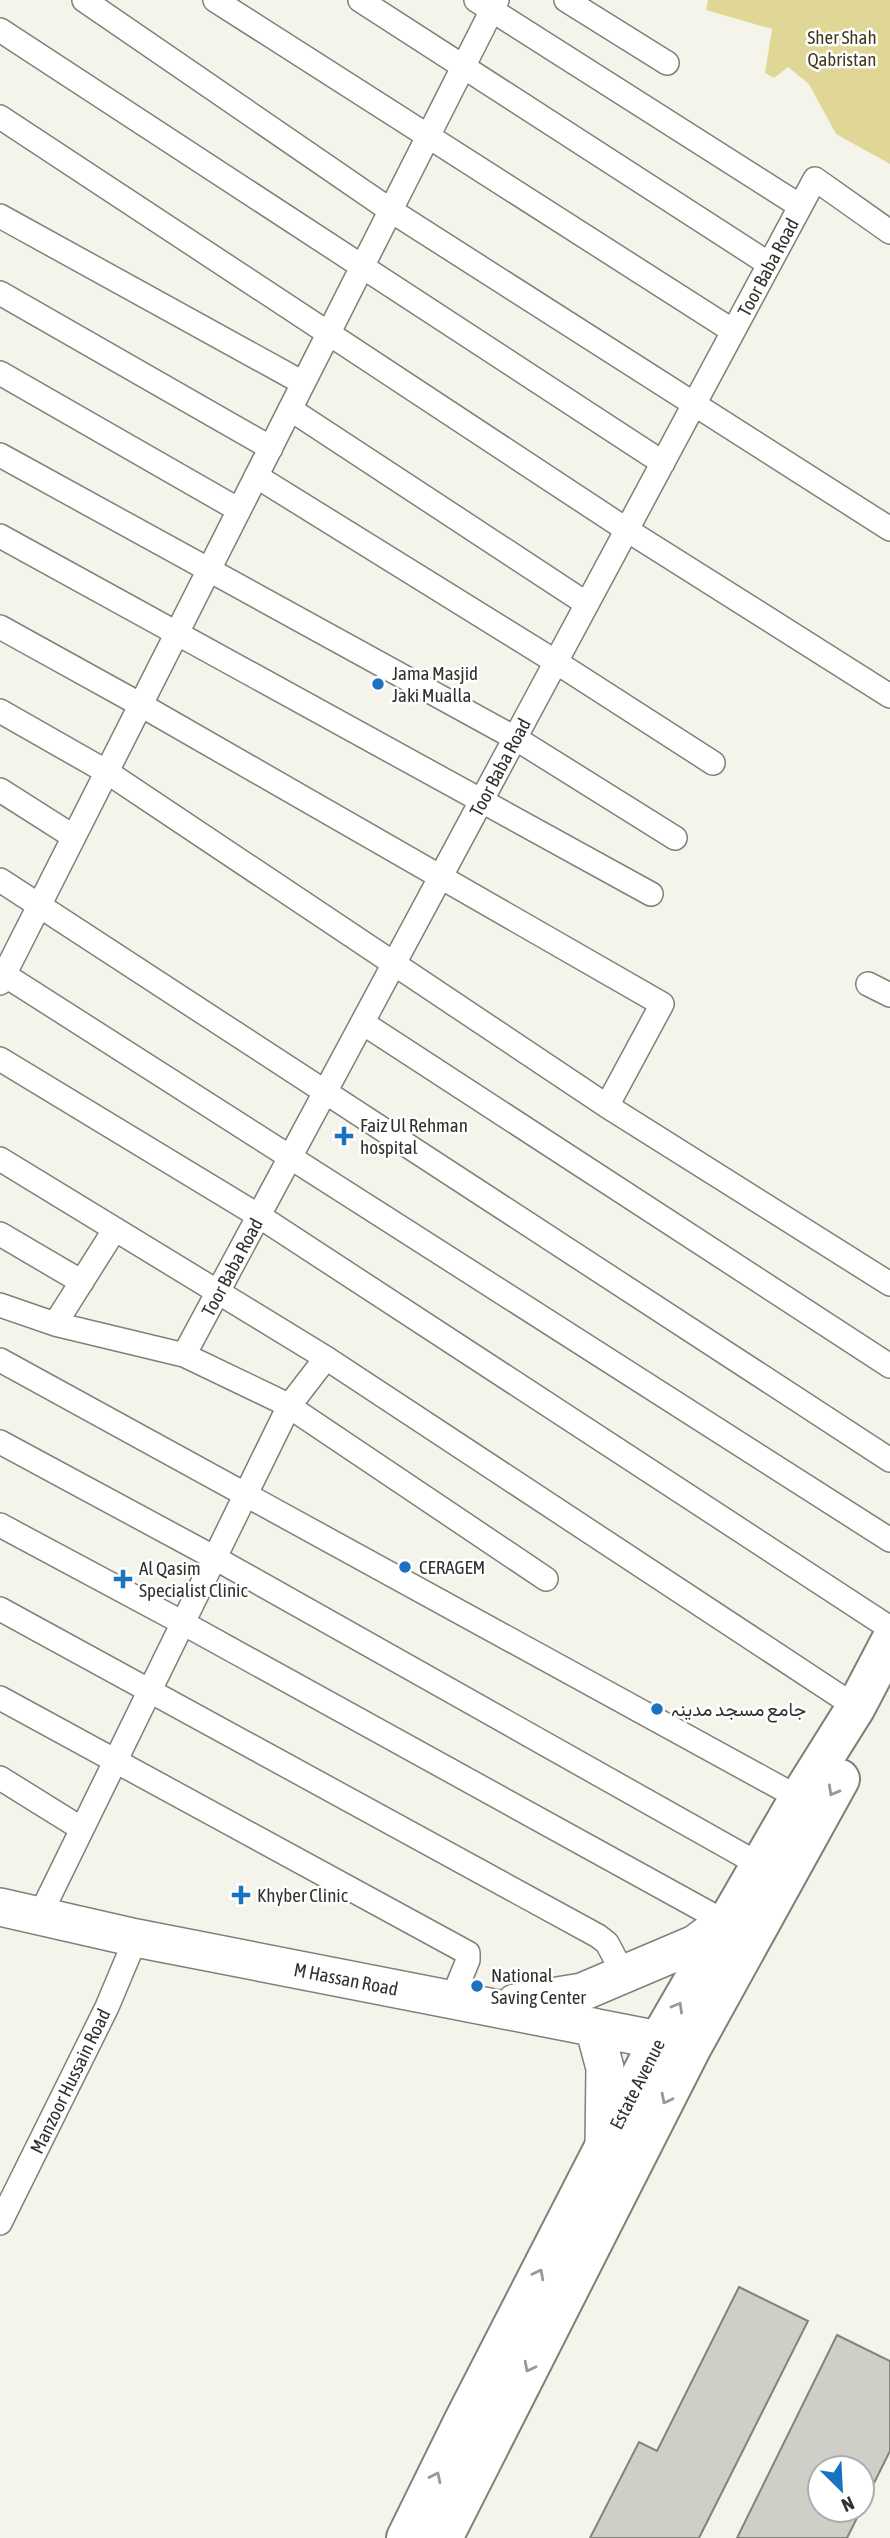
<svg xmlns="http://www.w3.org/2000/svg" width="890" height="2538" viewBox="0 0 890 2538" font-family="'Asap Condensed',Vazirmatn,sans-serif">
<rect width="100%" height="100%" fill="#f5f4eb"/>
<path fill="#e0d695" d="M 708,0 L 890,0 L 890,164 L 836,134 L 809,84 L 788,67 L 774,78 L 765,73 L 772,29 L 706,10 Z"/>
<path fill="#d0cfc7" stroke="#83827b" stroke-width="2" d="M 739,2287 L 808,2321 L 699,2538 L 590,2538 L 639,2442 L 657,2451 Z
M 837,2335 L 890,2361 L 890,2451 L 862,2507 L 862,2468 L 820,2468 L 820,2510 L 861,2510 L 847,2538 L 737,2538 Z"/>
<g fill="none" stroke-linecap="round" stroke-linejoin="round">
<g stroke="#807f78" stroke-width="26">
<path id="street" d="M 84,0 L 390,210 L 890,529
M 215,0 L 733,331
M 360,0 L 769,264
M 476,0 L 800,206
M 566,0 L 667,63
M 0,30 L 663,463
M 0,117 L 627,530 L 890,696
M 0,216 L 303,383
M 0,293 L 271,448
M 0,373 L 239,510
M 290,409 L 587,604
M 0,455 L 515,738 L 675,838
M 256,476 L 556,662 L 713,763
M 0,536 L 651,894
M 0,627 L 141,705 L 662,1004 L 607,1106
M 0,711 L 107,772 L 607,1106 L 890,1284
M 0,790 L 74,837
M 0,880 L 890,1460
M 0,972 L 890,1540
M 0,983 L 497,0
M 868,984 L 890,995
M 363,1023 L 890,1366
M 0,1059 L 259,1216 L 890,1628
M 0,1159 L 326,1358 L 856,1707
M 0,1234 L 82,1282
M 0,1305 L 55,1324 L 184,1355 L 284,1403 L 546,1579
M 55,1324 L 115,1229
M 184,1355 L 815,179 L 890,232
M 0,1360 L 799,1798
M 0,1442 L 215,1558 L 760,1865
M 0,1525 L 183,1623 L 725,1922
M 0,1609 L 598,1936 L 607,1943 L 624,1975
M 0,1698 L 468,1953 L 468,1960 L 452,1999
M 0,1778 L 82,1829
M 40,1915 L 289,1406 L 326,1358
M 0,2223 L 107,2007 L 136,1938"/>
</g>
<g stroke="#807f78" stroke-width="40">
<path id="primary" d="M 0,1907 L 136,1938 L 689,2046
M 515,2003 L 582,1992 L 695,1944 L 725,1922
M 594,2027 L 605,2068 L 604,2147"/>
</g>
<g stroke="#807f78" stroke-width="42">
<path id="highway" d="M 406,2538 L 463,2422 L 659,2040 L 799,1798 L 856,1707 L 890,1642
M 443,2538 L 692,2047 L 840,1779"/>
</g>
<use href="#street" stroke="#fff" stroke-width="23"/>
<use href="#primary" stroke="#fff" stroke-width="37"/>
<use href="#highway" stroke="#fff" stroke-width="38"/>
</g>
<defs><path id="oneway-chevron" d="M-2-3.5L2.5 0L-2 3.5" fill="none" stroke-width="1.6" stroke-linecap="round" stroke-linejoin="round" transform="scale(1.75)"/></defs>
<g stroke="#989896">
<use href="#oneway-chevron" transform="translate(833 1791) rotate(119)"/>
<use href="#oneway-chevron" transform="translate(678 2007) rotate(-60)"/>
<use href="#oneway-chevron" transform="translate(666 2099) rotate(117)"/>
<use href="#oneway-chevron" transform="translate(539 2274) rotate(-63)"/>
<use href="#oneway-chevron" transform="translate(529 2367) rotate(117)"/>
<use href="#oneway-chevron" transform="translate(436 2477) rotate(-64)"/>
</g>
<g fill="#1973c0" stroke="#fff" stroke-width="2.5">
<circle cx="378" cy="684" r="7"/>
<path d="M340.5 1125.5h7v7h7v7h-7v7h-7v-7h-7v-7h7z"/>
<circle cx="405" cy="1567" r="7"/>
<path d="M119.5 1568.5h7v7h7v7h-7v7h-7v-7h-7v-7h7z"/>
<circle cx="657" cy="1709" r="7"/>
<path d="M237.5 1884.5h7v7h7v7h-7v7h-7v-7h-7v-7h7z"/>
<circle cx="477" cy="1986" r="7"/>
</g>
<g text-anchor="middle" stroke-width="5" stroke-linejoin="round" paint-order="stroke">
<g font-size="19" fill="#403b1a" stroke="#fff">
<text x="842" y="44">Sher Shah<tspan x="842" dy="22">Qabristan</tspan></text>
</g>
<g font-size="19" fill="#31312d" stroke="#fff">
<text transform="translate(768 267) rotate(-62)" y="7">Toor Baba Road</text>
<text transform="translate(500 767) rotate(-62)" y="7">Toor Baba Road</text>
<text transform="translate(232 1267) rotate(-62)" y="7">Toor Baba Road</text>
<text transform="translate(346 1979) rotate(11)" y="7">M Hassan Road</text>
<text transform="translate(70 2081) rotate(-64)" y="7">Manzoor Hussain Road</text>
<text transform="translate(637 2084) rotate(-63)" y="7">Estate Avenue</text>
</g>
<g font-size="19" fill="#31312d" stroke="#fff" text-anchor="start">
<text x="392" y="680">Jama Masjid<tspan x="392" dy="22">Jaki Mualla</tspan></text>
<text x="360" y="1132">Faiz Ul Rehman<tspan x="360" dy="22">hospital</tspan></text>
<text x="419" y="1574">CERAGEM</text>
<text x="139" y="1575">Al Qasim<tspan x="139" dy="22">Specialist Clinic</tspan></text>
<text x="671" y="1716">جامع مسجد مدینہ</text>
<text x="257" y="1902">Khyber Clinic</text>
<text x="491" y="1982">National<tspan x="491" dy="22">Saving Center</tspan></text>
</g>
</g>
<g transform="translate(841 2489) rotate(156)"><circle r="33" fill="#ffffff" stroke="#adadab" stroke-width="2"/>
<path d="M0-5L12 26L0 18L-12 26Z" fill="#1973c0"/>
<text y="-10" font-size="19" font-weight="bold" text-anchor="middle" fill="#31312d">N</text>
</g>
</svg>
